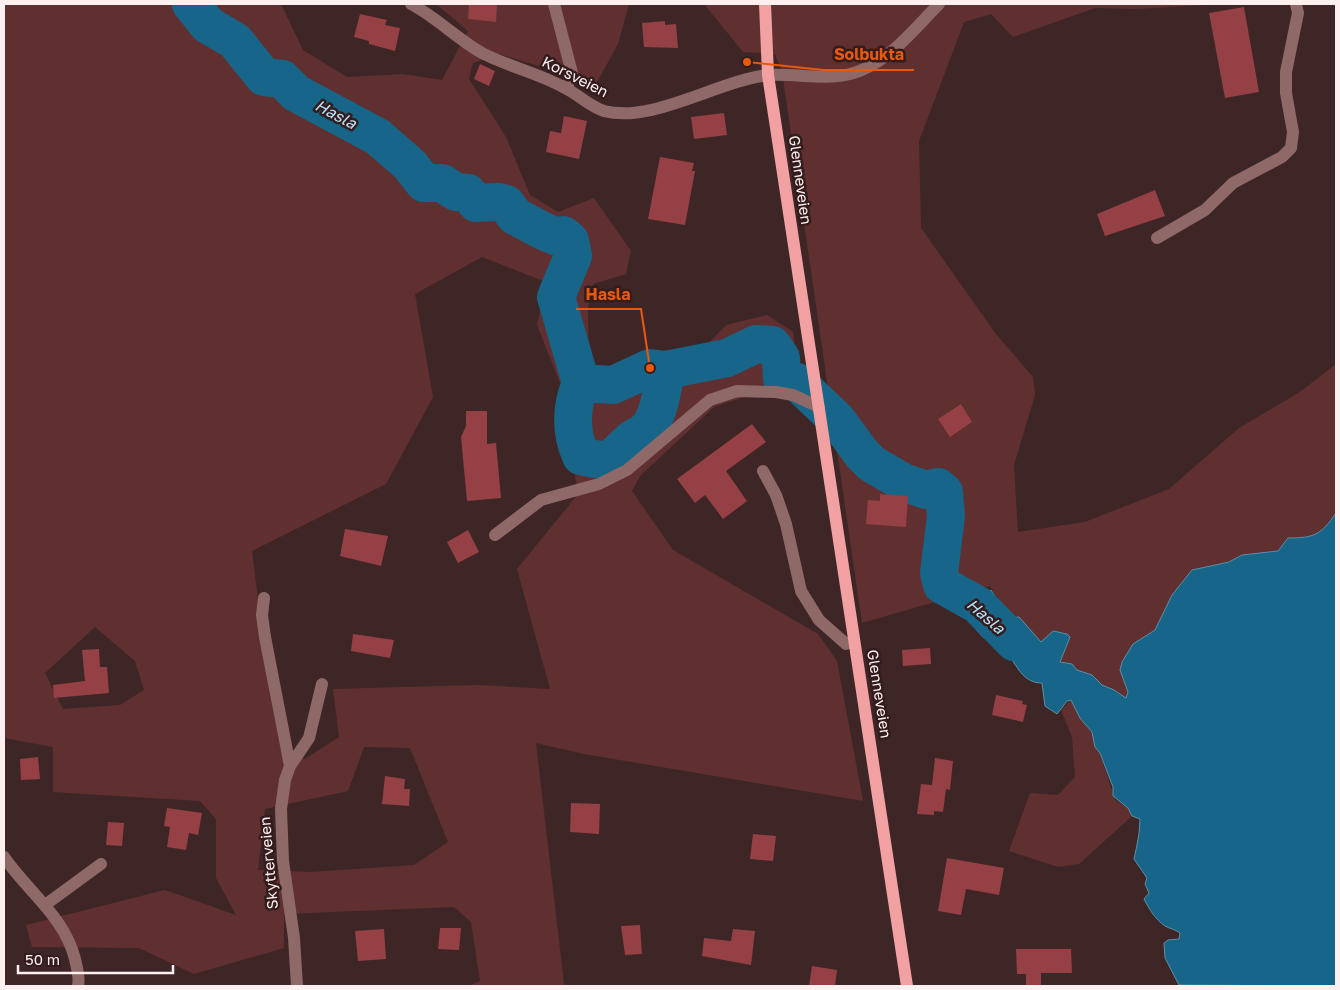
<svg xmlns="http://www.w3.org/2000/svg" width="1340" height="990" viewBox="0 0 1340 990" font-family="'Golos Text',sans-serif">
<rect width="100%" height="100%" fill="#3f2626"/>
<path fill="#603031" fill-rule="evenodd" d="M 4,4 L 281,4 L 303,50 L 347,77 L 403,74 L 442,80 L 468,31 L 436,4 L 629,4 L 618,44 L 596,84 L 500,54 L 473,63 L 469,79 L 506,137 L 530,195 L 558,212 L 594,198 L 631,251 L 626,274 L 593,284 L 588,308 L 589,371 L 613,374 L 705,347 L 726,325 L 767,315 L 793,332 L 800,386 L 759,392 L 714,407 L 640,476 L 632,491 L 673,550 L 818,634 L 837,661 L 863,801 L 584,754 L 536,743 L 564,984 L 568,986 L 468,986 L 480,981 L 471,922 L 454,907 L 284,914 L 284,948 L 194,974 L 139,948 L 32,947 L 26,925 L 165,890 L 236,915 L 216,878 L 216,819 L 200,801 L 53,792 L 53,747 L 4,738 ZM 482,257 L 546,282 L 537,325 L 562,388 L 572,464 L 579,493 L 517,569 L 550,689 L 478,685 L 333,689 L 339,737 L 305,759 L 281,750 L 270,694 L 252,551 L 386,484 L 433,397 L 415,294 ZM 95,627 L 135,661 L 144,690 L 120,705 L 63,709 L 45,673 ZM 364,747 L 410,748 L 448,842 L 414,865 L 311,872 L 258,870 L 265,809 L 348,791 Z
M 704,4 L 1222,4 L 1137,9 L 1095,8 L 1013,37 L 991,14 L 964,22 L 919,141 L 921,228 L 996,334 L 1033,377 L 1035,395 L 1014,465 L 1018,532 L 1085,522 L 1169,489 L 1239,428 L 1300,392 L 1336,364 L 1336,513 C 1321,535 1314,538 1288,538 L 1278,551 L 1242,555 L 1229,562 L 1192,570 L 1172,595 L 1155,630 L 1133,644 L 1126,699 L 1114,690 L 1102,685 L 1092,675 L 1077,670 L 1072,664 L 1060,661 L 1067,634 L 1053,631 L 1041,642 L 1019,617 L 1010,618 L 990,586 L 862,623 L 782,71 L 775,54 L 743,52 Z
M 1071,700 L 1080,718 L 1092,732 L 1095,747 L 1100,753 L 1115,800 L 1128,808 L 1132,816 L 1079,864 L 1058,867 L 1009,851 L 1030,793 L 1058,795 L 1075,777 L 1072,737 L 1061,710 Z"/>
<path fill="#176588" stroke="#5c8fa7" d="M 1336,513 L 1336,986 L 1179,985 L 1165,958 L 1164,943 L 1168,940 L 1179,939 L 1180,933 C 1175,929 1170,929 1165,926 C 1156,920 1149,909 1144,899 L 1149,893 L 1145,884 L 1147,878 L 1134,859 C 1137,845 1140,833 1140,819 L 1132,816 L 1128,808 L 1113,796 L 1113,787 L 1100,753 L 1095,747 L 1092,732 L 1080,718 L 1071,700 L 1067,701 L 1057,714 L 1045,706 L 1042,683 C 1019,683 1017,660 1002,649 C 986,638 984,642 973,624 L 978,605 L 991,590 L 1010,618 L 1019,617 L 1041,642 L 1053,631 L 1067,634 L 1070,637 L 1060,662 L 1072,664 L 1077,670 L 1092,675 L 1102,685 L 1114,690 L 1126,698 L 1128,692 L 1120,670 L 1122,662 L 1133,644 L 1155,630 L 1172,595 L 1192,570 L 1229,562 L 1242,555 L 1278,551 L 1288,538 C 1314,538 1321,535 1336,513 Z"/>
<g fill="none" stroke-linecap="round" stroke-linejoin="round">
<path stroke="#176588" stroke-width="38" d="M 191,4 L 208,25 L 235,41 L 264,77 L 282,79 L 296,93 L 378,137 L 410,165 L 424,183 L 442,183 L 456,192 L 468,193 L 476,203 L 498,202 L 506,204 L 515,216 L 543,231 L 555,236 L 563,235 L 570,241 L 573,256 L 556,297 L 581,383 L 613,385 L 650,368 L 666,370 L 727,358 L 756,344 L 772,345 L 781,358 L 782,379 L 797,382 L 837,420 L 862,454 L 872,464 L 903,482 L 926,490 L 938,487 L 944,492 L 946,516 L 939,573 L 942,585 L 978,605 L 1014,642
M 581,383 C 571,406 570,432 581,456 C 612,464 610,459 631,440 C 636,436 643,434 647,429 C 659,417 663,386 666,370"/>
</g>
<path fill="#944044" d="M 469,4 L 497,4 L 496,22 L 468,19 Z
M 1244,7 L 1259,92 L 1225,98 L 1209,13 Z
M 360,14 L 387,20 L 385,25 L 400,28 L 395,51 L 369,44 L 369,41 L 354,37 Z
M 665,21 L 665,25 L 676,24 L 678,48 L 644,47 L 642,23 Z
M 480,64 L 495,71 L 489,86 L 474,79 Z
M 724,113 L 727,135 L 694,139 L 691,117 Z
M 564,116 L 587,121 L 579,159 L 546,152 L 550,131 L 561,133 Z
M 660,157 L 694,163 L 692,171 L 695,171 L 685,225 L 648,219 Z
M 1155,190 L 1165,216 L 1105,236 L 1097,214 Z
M 961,404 L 972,422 L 950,437 L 938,419 Z
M 466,411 L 487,411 L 487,444 L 496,443 L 501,498 L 467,501 L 461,437 L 466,426 Z
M 752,424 L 766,442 L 726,471 L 747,501 L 723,519 L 705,495 L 695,503 L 677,479 Z
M 880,494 L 908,496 L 906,527 L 866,524 L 868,500 L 880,501 Z
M 345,529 L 388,536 L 381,566 L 340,556 Z
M 468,530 L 479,552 L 458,563 L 447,542 Z
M 353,634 L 394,640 L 390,658 L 351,651 Z
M 930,648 L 931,664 L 903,666 L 902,650 Z
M 99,649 L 100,667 L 107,667 L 109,693 L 54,698 L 53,685 L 85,681 L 82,650 Z
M 996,695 L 1023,701 L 1022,704 L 1027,705 L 1023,722 L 992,715 Z
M 38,757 L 40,779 L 21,780 L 20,759 Z
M 935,758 L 953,761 L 950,790 L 946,789 L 943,812 L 934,811 L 934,815 L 917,814 L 921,784 L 932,785 Z
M 385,776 L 405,779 L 404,789 L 410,789 L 409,806 L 382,804 Z
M 571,803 L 600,804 L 599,834 L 570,832 Z
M 167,808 L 202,813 L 198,835 L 189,833 L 186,850 L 167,847 L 170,827 L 164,826 Z
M 108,822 L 124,823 L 122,846 L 106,845 Z
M 753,834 L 776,836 L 773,861 L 750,859 Z
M 947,858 L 1004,868 L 999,895 L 966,889 L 961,915 L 938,911 Z
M 640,925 L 642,954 L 625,955 L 621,926 Z
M 440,928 L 461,928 L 459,950 L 438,949 Z
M 384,929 L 386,959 L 358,961 L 355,931 Z
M 733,929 L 755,931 L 751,965 L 702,956 L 704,938 L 731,941 Z
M 1016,949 L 1071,949 L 1072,973 L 1041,973 L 1041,986 L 1026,986 L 1026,974 L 1017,974 Z
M 812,966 L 837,970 L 835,986 L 809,986 Z"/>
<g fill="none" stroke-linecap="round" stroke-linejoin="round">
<path stroke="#8f6868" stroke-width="12" d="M 411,4 C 436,17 457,39 482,53 C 509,67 539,73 565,88 C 579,95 589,106 604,111 C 652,124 719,80 769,75 C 800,73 832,83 862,70 C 893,57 916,27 939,4
M 554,4 L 572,73 L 567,88
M 1157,238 L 1205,210 L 1233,183 L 1282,157 L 1291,148 L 1293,132 L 1286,93 L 1286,72 L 1298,13 L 1296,4
M 763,471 L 776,495 L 786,524 L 801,591 L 819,620 L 846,644 L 854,641
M 495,535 L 541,500 L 599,484 L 627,470 L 710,400 L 737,391 L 776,392 L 793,395 L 819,407
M 264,598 L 262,615 L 265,637 L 290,766
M 4,857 C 28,892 64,916 75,959 C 77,969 80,977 78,986
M 45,905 L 101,864
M 297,986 L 294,938 L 283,861 L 281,809 L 285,780 L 290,766 L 309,738 L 322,684"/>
<path stroke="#f1a1a1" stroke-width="12" d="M 765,4 L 768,75 L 907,986"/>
</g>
<g text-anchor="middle" stroke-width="5" stroke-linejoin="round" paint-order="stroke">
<g font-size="15" fill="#fef0ef" stroke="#341c1c">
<text transform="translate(575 77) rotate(27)" y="5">Korsveien</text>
<text transform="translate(800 180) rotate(82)" y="5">Glenneveien</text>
<text transform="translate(879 694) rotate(81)" y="5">Glenneveien</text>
<text transform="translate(269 863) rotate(-95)" y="5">Skytterveien</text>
</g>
<g font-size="16" font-style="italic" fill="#b5e1fa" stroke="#341c1c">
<text transform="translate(336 114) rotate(28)" y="6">Hasla</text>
<text transform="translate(986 616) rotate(41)" y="6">Hasla</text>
</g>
</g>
<path fill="none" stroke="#e8590c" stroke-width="2" d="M747 62L823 70H914M650 368L641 309H576"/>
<g fill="#e8590c" stroke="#341c1c" stroke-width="2">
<circle cx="747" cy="62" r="5"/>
<circle cx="650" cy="368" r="5"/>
</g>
<g font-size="16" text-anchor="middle" font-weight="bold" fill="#e8590c" stroke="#341c1c" stroke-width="5" stroke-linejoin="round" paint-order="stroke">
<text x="869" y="60">Solbukta</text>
<text x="608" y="300">Hasla</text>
</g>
<rect width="1340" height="990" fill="none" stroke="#fef0ef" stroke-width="10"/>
<path d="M18 965v8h155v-8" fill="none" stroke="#fef0ef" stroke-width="2.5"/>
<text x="25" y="965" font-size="15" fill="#fef0ef" stroke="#341c1c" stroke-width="4" paint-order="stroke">50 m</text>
</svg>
